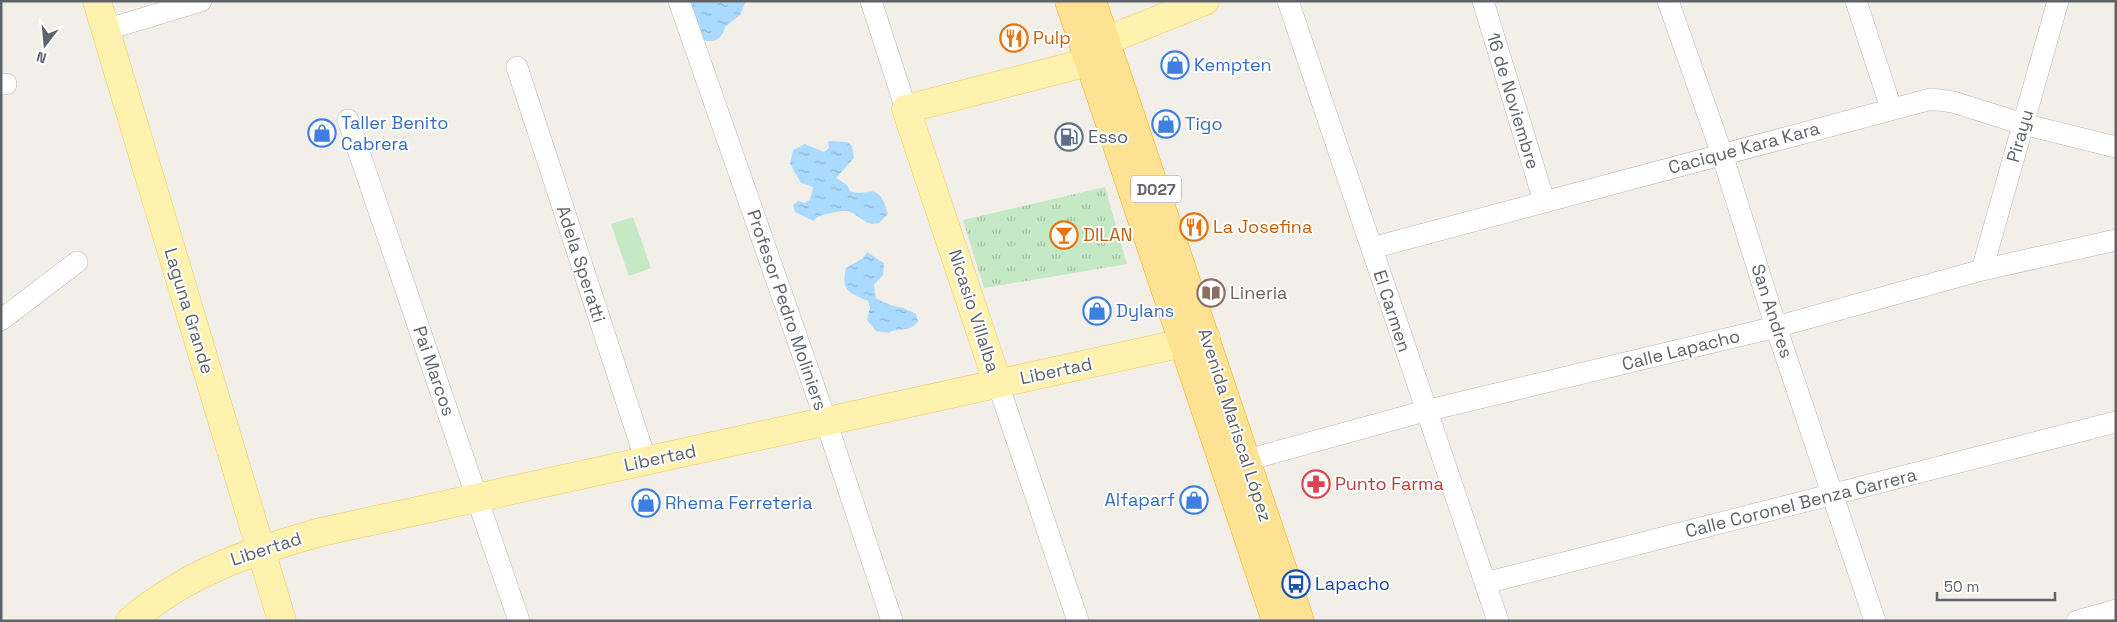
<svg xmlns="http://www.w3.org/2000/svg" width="2117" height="622" viewBox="0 0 2117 622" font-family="'Space Grotesk',sans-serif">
<defs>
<pattern id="grass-tufts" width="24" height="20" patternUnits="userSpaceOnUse" patternTransform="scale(1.25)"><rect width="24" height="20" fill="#c5e8c5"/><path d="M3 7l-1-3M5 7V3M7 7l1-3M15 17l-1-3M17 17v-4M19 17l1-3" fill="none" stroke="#a3c0a4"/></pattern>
<pattern id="water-ripples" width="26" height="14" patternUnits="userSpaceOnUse" patternTransform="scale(1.25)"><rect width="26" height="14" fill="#aadaff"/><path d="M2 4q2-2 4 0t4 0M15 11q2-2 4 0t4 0" fill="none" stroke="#8eb4d2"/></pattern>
</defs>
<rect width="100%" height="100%" fill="#f1efe8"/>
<path fill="url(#grass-tufts)" d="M 1105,187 L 1127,264 L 984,288 L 963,220 Z"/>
<path fill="#c5e8c5" d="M 633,217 L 651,268 L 629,276 L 611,224 Z"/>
<path fill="url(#water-ripples)" d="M 686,1 L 746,1 L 740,15 L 725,27 C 723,40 712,44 700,39 Z
M 828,141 L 847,142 L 852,146 L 854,158 L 836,178 L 847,185 L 850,191 C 868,199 877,177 888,214 L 879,223 L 872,224 C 849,216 859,207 831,213 C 823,215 819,215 813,221 L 795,212 L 793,205 L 798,201 L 804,203 L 810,200 L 813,187 L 801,183 L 790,164 L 793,150 L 805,144 L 824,152 L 829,148 Z
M 867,252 L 884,263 L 883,275 L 874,285 L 876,298 C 889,307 904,306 916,314 L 918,321 C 910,334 899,326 889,333 L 876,331 L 867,320 L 870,307 L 868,301 C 848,292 841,292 846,268 L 863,258 Z"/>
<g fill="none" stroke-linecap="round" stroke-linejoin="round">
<g stroke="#b5b8bc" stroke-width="22">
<path id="minor" d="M 679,1 L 826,421 L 892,621
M 871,1 L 906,109
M 1288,1 L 1498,621
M 1483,1 L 1544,201
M 1668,1 L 1722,154 L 1776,327 L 1875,621
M 1856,1 L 1891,108
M 105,30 L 201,1
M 517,67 L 646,461
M 1,84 L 6,84
M 348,120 L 519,621
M 1372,248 L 1931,99 L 1953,102 L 2023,124 L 2116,147
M 1982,270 L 2058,1
M 1,320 L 77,262
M 998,384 L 1078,621
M 1247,460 L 1425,411 L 1776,327 L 1982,270 L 2116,240
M 1485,583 L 2116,422
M 2077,621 L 2116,610"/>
</g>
<g stroke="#f2c960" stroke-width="29">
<path id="major" d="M 97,1 L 282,621
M 998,384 L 906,109 L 1089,62 L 1105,41 L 1205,1
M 130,621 C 188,572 249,552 321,532 L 1206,338"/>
</g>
<g stroke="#f9ab00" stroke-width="29">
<path id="highway" d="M 1069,1 L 1276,621
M 1092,1 L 1300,621"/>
</g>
<use href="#minor" stroke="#fff" stroke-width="21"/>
<use href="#major" stroke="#fff2af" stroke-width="28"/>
<use href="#highway" stroke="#fde293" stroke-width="28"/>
</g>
<defs>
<g id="restaurant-ring" transform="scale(1.4375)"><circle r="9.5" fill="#fff" stroke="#e8710a" stroke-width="1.5"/><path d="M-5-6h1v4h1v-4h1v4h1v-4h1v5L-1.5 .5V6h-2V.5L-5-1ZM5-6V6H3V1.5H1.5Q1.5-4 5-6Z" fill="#e8710a"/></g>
<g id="shop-ring" transform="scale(1.4375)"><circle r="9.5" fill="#fff" stroke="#3f7fe0" stroke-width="1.5"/><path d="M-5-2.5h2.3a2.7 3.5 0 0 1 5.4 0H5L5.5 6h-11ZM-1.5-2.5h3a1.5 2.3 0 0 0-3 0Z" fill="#3f7fe0"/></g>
<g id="fuel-ring" transform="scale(1.4375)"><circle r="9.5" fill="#fff" stroke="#5c6f8a" stroke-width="1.5"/><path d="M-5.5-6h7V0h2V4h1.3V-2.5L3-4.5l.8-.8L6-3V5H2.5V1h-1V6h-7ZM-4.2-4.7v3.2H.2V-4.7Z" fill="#5c6f8a"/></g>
<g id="bar-ring" transform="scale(1.4375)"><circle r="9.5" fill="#fff" stroke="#e8710a" stroke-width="1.5"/><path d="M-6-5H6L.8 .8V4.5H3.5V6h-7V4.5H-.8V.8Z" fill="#e8710a"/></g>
<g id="library-ring" transform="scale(1.4375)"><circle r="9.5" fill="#fff" stroke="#8d6e63" stroke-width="1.5"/><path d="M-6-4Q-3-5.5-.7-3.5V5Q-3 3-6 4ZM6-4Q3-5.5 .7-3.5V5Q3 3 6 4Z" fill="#8d6e63"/></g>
<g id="pharmacy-ring" transform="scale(1.4375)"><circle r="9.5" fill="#fff" stroke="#e0444e" stroke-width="1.5"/><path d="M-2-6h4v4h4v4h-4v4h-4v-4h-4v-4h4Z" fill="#e0444e"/></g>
<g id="bus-ring" transform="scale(1.4375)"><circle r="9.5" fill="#fff" stroke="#1a4fb4" stroke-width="1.5"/><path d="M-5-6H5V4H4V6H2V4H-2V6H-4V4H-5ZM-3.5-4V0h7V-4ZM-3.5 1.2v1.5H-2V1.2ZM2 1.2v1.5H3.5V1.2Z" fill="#1a4fb4"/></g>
</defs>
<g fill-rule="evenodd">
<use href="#restaurant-ring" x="1014" y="38"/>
<use href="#shop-ring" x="1175" y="65"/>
<use href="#shop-ring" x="1166" y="124"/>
<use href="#shop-ring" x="322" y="133"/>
<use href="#fuel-ring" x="1069" y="137"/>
<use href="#restaurant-ring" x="1194" y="227"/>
<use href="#bar-ring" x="1064" y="235"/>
<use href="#library-ring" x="1211" y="293"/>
<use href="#shop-ring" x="1097" y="311"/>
<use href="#pharmacy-ring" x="1316" y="484"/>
<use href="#shop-ring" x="1194" y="500"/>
<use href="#shop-ring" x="646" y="503"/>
<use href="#bus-ring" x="1296" y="584"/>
</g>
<g text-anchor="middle" stroke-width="4" stroke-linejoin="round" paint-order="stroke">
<rect fill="#fff" stroke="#8f9295" stroke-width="1" x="1131" y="175.5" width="50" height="27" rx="4"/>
<g font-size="16" font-weight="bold" fill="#5f6368">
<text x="1156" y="195">D027</text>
</g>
<g font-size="18" fill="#c56008" stroke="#fff" text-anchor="start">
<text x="1033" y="44">Pulp</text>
<text x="1213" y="233">La Josefina</text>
<text x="1083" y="241">DILAN</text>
</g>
<g font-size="18" fill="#366cbe" stroke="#fff" text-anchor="start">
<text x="1194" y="71">Kempten</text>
<text x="341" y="129">Taller Benito<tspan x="341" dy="21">Cabrera</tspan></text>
<text x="1185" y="130">Tigo</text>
<text x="1116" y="317">Dylans</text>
<text x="1175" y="506" text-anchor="end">Alfaparf</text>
<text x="665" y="509">Rhema Ferreteria</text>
</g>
<g font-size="18" fill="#5f6368" stroke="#fff">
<text transform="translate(1513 101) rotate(73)" y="6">16 de Noviembre</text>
<text transform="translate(2020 136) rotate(-74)" y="6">Pirayu</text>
<text transform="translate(1744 148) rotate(-15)" y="6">Cacique Kara Kara</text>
<text transform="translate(581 264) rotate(72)" y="6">Adela Speratti</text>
<text transform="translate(787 310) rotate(71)" y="6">Profesor Pedro Moliniers</text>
<text transform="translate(189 311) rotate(73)" y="6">Laguna Grande</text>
<text transform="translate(974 311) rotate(72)" y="6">Nicasio Villalba</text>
<text transform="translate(1392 311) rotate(72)" y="6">El Carmen</text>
<text transform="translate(1772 311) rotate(72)" y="6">San Andres</text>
<text transform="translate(1681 350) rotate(-14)" y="6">Calle Lapacho</text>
<text transform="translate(434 371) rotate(71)" y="6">Pai Marcos</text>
<text transform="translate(1056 371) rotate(-12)" y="6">Libertad</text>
<text transform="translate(1235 425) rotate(72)" y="6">Avenida Mariscal López</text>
<text transform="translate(660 458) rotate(-12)" y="6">Libertad</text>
<text transform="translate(1801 503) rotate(-14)" y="6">Calle Coronel Benza Carrera</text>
<text transform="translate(266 549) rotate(-18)" y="6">Libertad</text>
</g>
<g font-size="18" fill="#4e5e75" stroke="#fff" text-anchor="start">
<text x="1088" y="143">Esso</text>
</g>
<g font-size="18" fill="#785e54" stroke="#fff" text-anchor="start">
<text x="1230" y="299">Lineria</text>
</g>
<g font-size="18" fill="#be3a42" stroke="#fff" text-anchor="start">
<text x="1335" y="490">Punto Farma</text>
</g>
<g font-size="18" fill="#164399" stroke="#fff" text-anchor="start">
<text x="1315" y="590">Lapacho</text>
</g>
</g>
<rect width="2117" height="622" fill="none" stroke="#5f6368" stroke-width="5"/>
<g transform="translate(45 45) rotate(196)" stroke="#ffffff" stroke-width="4" paint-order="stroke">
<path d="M0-4L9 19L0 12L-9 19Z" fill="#5f6368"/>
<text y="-8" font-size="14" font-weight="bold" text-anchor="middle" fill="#5f6368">N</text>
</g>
<path d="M1937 592v8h118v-8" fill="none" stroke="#5f6368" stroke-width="2.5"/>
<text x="1944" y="592" font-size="15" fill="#5f6368" stroke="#ffffff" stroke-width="4" paint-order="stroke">50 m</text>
</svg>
